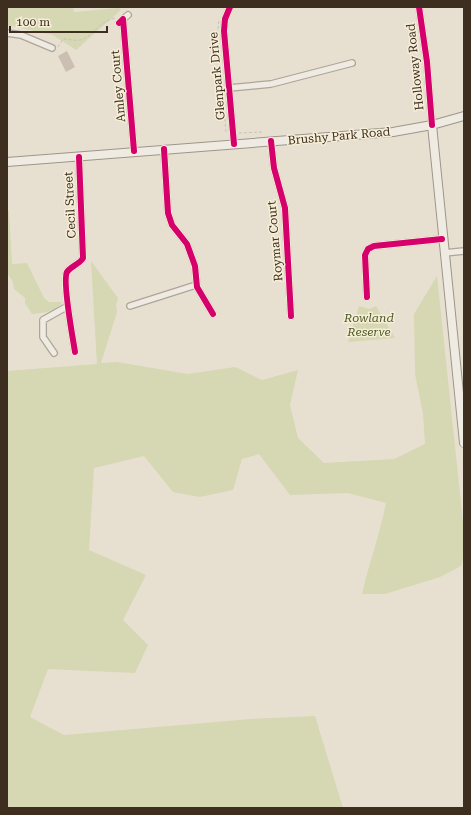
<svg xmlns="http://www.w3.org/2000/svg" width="471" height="815" viewBox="0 0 471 815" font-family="'Roboto Serif',serif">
<rect width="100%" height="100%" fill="#e7e0d1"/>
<path fill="#d6d7b3" d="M 7,7 L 73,7 L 74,12 L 119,8 L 121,10 L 76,50 L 53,35 L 7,25 Z
M 7,211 L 9,211 L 12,264 L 27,263 L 44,298 L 49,302 L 62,302 C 57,312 42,313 32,314 L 25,303 L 25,298 L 14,289 L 13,282 L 7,273 Z
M 91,261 L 118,298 L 116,305 L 117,312 L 101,363 L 117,362 L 188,374 L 235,367 L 262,380 L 298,370 L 290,405 L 298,438 L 324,463 L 394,459 L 425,444 L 423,414 L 415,374 L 414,314 L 437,276 L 464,531 L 464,554 L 461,566 L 440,577 L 385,594 L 362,594 C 369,563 380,534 386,503 L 348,493 L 290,495 L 259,454 L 242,459 L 233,490 L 200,497 L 173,492 L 144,456 L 94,468 L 89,550 L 146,575 L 123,620 L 148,645 L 135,673 L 48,669 L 30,717 L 64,735 L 251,719 L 315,716 L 343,808 L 7,808 L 7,371 L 97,364 Z
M 359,306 L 369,309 L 376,306 L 395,338 L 348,342 Z"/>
<path fill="#cbbfb2" d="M 67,51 L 75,67 L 66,72 L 58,56 Z"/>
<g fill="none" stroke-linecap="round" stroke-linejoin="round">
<g stroke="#ada599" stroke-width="8">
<path id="street" d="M 230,7 L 225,19 L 224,31 L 234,144
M 419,7 L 427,62 L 432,125
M 123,19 L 128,15
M 119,23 L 123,19 L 134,151
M 7,33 L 21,35 L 52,48
M 229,88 L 271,84 L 352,63
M 271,141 L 274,168 L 285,208 L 291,316
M 164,149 L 168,213 L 172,225 L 187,244 L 195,266 L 197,287 L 213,314
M 444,253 L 464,251
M 367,297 L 365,255 L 368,249 L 374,246 L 442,239
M 130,306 L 196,285
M 75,352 C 73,339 62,281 67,272 C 71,266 80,264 83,258 L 79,157
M 54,353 L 43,337 L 43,320 L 68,306"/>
</g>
<g stroke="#9c958a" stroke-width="10">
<path id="secondary" d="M 432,125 L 464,443
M 7,162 L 393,132 L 432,125 L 464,116"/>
</g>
<path stroke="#c8c2b9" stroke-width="1" stroke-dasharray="3 2" stroke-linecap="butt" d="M 218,29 L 219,19
M 58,47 L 63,39 C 70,39 76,42 83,39 C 93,36 98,22 115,18
M 222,84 L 226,133
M 239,133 L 262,132"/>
<use href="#street" stroke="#efebe3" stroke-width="5.5"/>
<use href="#secondary" stroke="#efebe3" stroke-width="8"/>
<g stroke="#f7eed8" stroke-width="8">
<path id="cycleway" d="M 230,7 L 225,19 L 224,31 L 234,144
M 419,7 L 427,62 L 432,125
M 119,23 L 123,19 L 134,151
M 271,141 L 274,168 L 285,208 L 291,316
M 164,149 L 168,213 L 172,225 L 187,244 L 195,266 L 197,287 L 213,314
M 367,297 L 365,255 L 368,249 L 374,246 L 442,239
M 75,352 C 73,339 62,281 67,272 C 71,266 80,264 83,258 L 79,157"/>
</g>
<use href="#cycleway" stroke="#d6006c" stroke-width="6"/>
</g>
<g text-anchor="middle" stroke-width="3" stroke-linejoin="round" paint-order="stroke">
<g font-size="12" fill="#3d2e20" stroke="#f7eed8">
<text transform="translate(415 67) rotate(-96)" y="4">Holloway Road</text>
<text transform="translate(217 76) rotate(-95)" y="4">Glenpark Drive</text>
<text transform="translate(118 86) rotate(-95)" y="4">Amley Court</text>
<text transform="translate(339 136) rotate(-5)" y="4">Brushy Park Road</text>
<text transform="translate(70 205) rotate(-93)" y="4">Cecil Street</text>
<text transform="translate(275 241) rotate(-95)" y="4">Roymar Court</text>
</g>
<g font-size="12" font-style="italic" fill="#4d5a26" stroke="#f7eed8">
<text x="369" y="322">Rowland<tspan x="369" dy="14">Reserve</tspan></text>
</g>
</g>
<rect width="471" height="815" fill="none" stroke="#3d2e20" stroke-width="16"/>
<path d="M10 26v6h97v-6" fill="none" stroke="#3d2e20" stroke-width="2"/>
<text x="16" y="26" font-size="12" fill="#3d2e20" stroke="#f7eed8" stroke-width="3" paint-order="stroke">100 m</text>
</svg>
